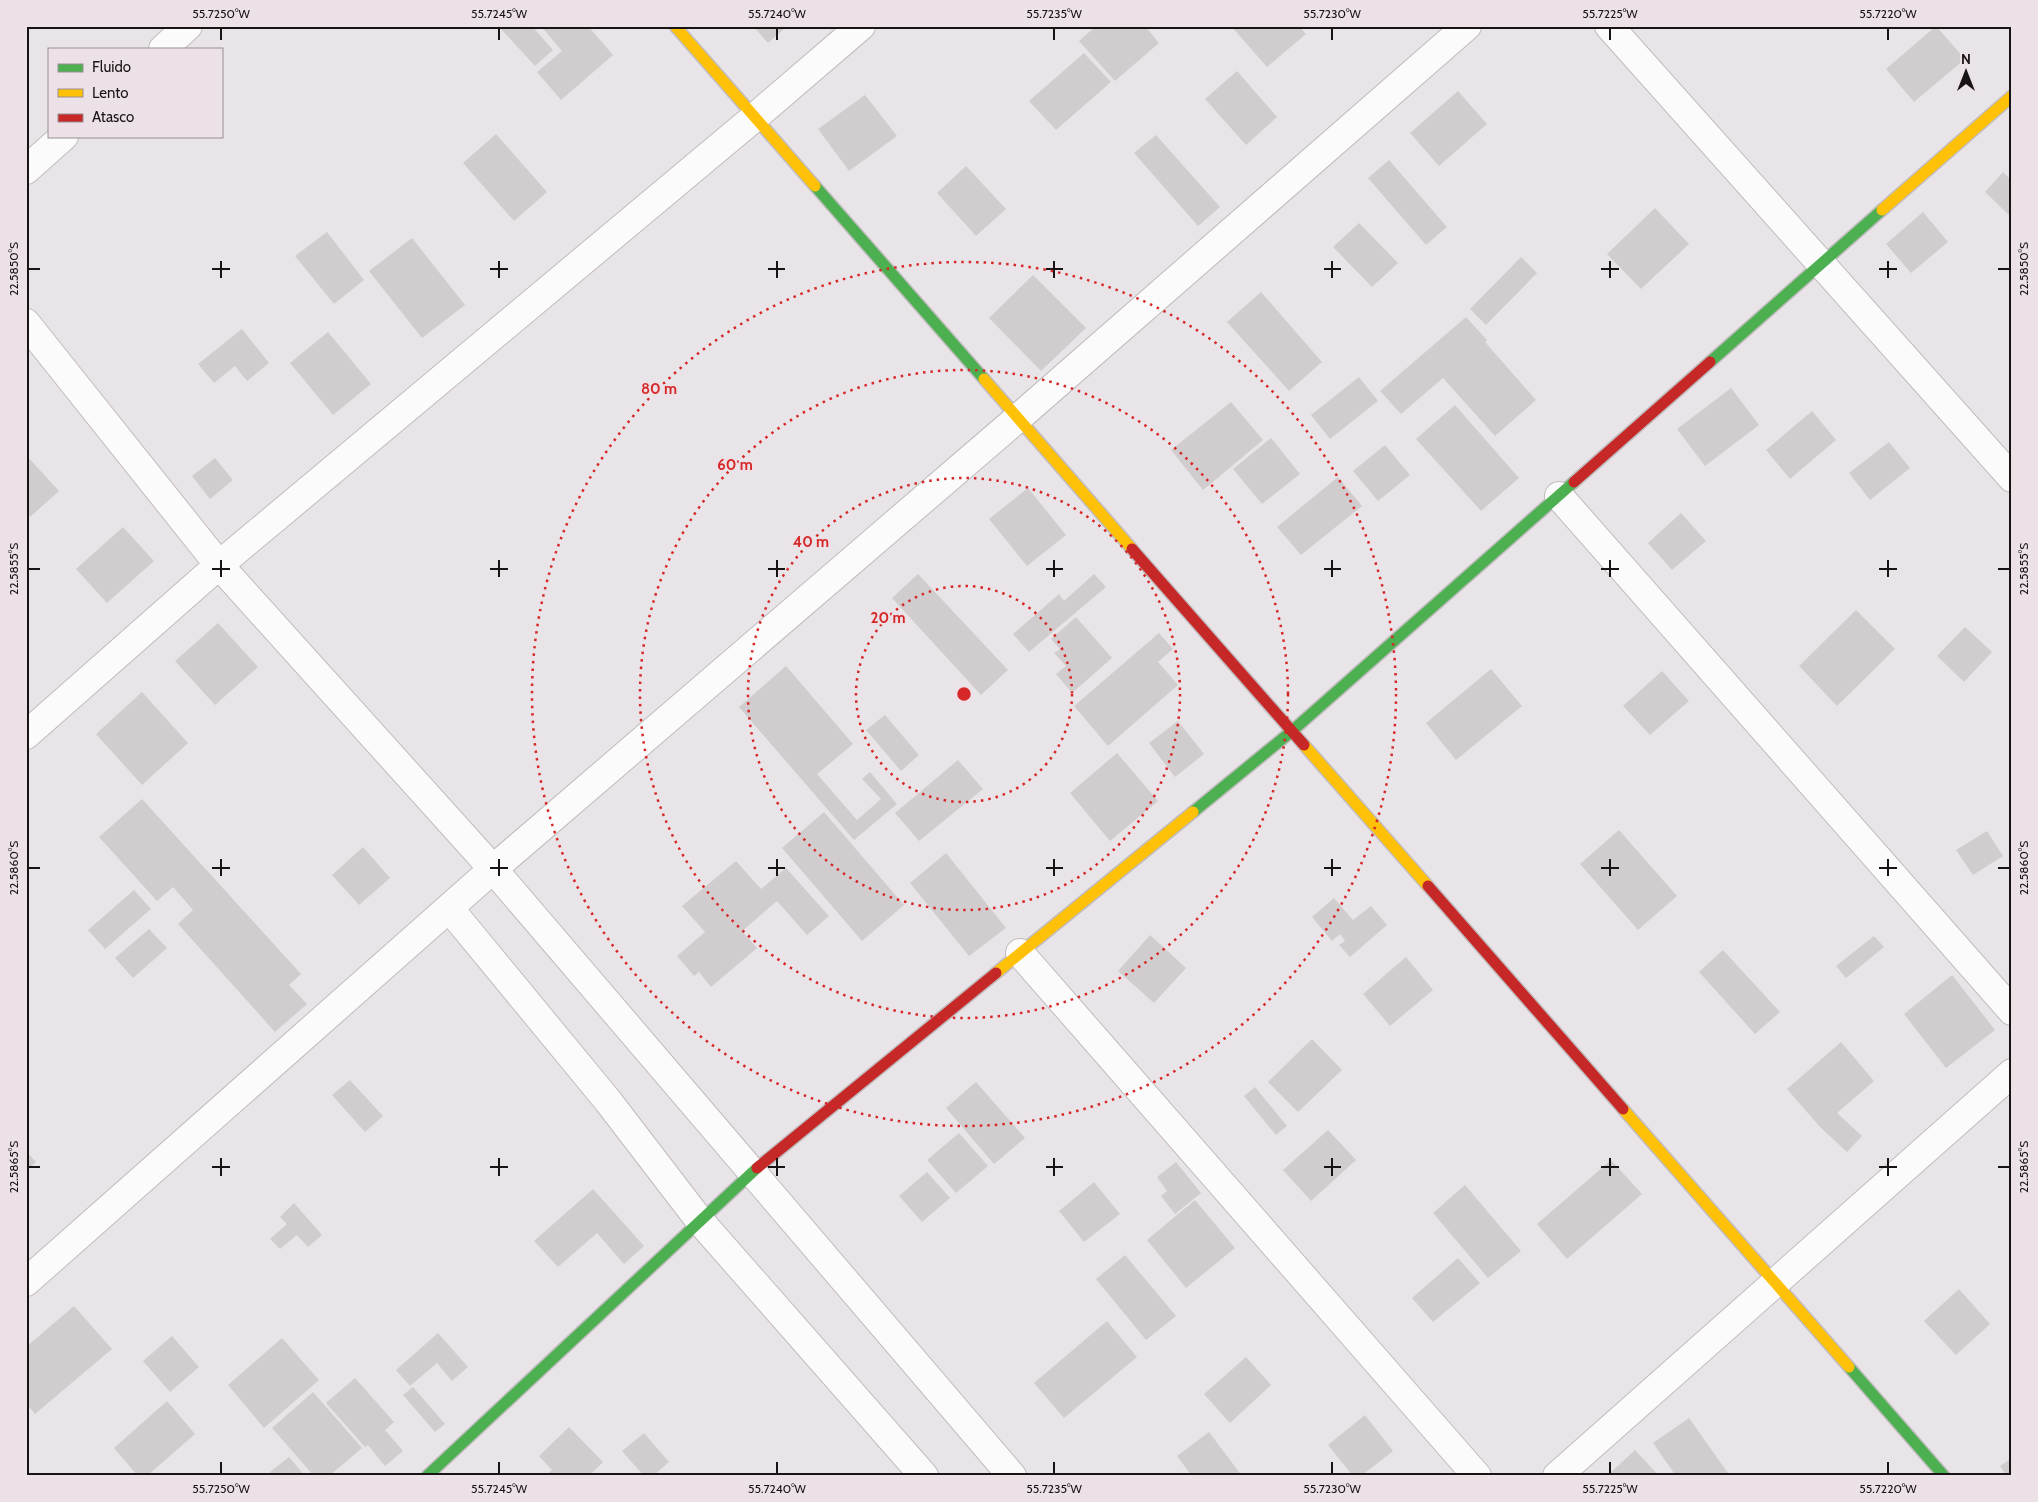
<svg xmlns="http://www.w3.org/2000/svg" width="2038" height="1502" viewBox="0 0 2038 1502" font-family="Cabin,sans-serif">
<rect width="100%" height="100%" fill="#e9e4e7"/>
<path fill="#d1cdcf" d="M 504,26 L 532,26 L 553,50 L 535,66 L 501,29 Z
M 541,26 L 588,26 L 613,55 L 561,100 L 537,72 L 562,51 Z
M 753,26 L 787,26 L 768,43 Z
M 1096,26 L 1145,26 L 1159,43 L 1115,81 L 1079,41 Z
M 1231,26 L 1299,26 L 1306,34 L 1267,67 Z
M 1936,26 L 1965,59 L 1914,102 L 1886,69 Z
M 1084,53 L 1111,82 L 1056,130 L 1029,101 Z
M 1237,71 L 1277,117 L 1246,145 L 1205,99 Z
M 1458,91 L 1487,124 L 1439,166 L 1410,133 Z
M 865,95 L 897,136 L 849,171 L 818,129 Z
M 496,134 L 547,192 L 514,221 L 463,163 Z
M 1156,135 L 1220,207 L 1198,226 L 1134,153 Z
M 1389,160 L 1447,227 L 1426,245 L 1368,178 Z
M 966,166 L 1006,209 L 976,236 L 937,193 Z
M 2003,172 L 2012,181 L 2012,218 L 1985,192 Z
M 1655,208 L 1689,244 L 1641,289 L 1607,254 Z
M 1923,212 L 1948,242 L 1911,273 L 1886,244 Z
M 1359,223 L 1398,263 L 1372,287 L 1333,247 Z
M 327,232 L 364,280 L 334,304 L 295,256 Z
M 412,238 L 465,305 L 422,338 L 369,271 Z
M 1521,257 L 1537,273 L 1486,325 L 1470,309 Z
M 1033,275 L 1086,328 L 1041,371 L 989,318 Z
M 1261,292 L 1322,362 L 1289,391 L 1227,322 Z
M 1466,317 L 1487,340 L 1485,342 L 1536,400 L 1495,436 L 1443,378 L 1401,414 L 1380,391 Z
M 242,329 L 269,363 L 247,381 L 235,366 L 214,383 L 198,364 Z
M 328,332 L 371,384 L 333,415 L 290,363 Z
M 1359,377 L 1378,401 L 1330,439 L 1311,415 Z
M 1731,388 L 1759,425 L 1705,466 L 1677,429 Z
M 1231,402 L 1263,440 L 1203,490 L 1171,450 Z
M 1455,405 L 1519,478 L 1481,511 L 1416,439 Z
M 1812,411 L 1836,440 L 1790,479 L 1766,450 Z
M 1271,438 L 1300,474 L 1262,504 L 1233,469 Z
M 1889,442 L 1910,468 L 1870,500 L 1849,473 Z
M 1385,445 L 1410,475 L 1378,501 L 1353,471 Z
M 26,455 L 59,491 L 30,517 L 26,513 Z
M 215,458 L 233,480 L 210,499 L 192,476 Z
M 1338,477 L 1362,506 L 1301,555 L 1277,527 Z
M 1028,488 L 1066,535 L 1027,566 L 989,519 Z
M 1681,513 L 1706,541 L 1672,570 L 1648,543 Z
M 123,527 L 154,561 L 107,603 L 76,569 Z
M 918,574 L 1008,670 L 981,695 L 892,598 Z
M 1094,574 L 1106,587 L 1029,652 L 1013,634 L 1059,594 L 1064,601 Z
M 1856,610 L 1895,649 L 1837,706 L 1799,666 Z
M 1076,617 L 1112,658 L 1072,693 L 1056,674 L 1066,666 L 1054,653 L 1060,649 L 1051,639 Z
M 218,623 L 258,667 L 215,705 L 175,661 Z
M 1965,627 L 1992,652 L 1964,682 L 1937,656 Z
M 1159,633 L 1173,649 L 1158,662 L 1178,685 L 1108,746 L 1074,706 Z
M 786,666 L 853,744 L 817,774 L 857,820 L 881,799 L 862,779 L 870,772 L 897,804 L 854,840 L 739,707 Z
M 1491,669 L 1522,706 L 1456,760 L 1426,723 Z
M 1662,671 L 1689,701 L 1650,735 L 1623,706 Z
M 142,692 L 188,743 L 142,785 L 96,734 Z
M 885,715 L 919,755 L 901,771 L 866,730 Z
M 1178,721 L 1204,754 L 1175,777 L 1149,743 Z
M 1117,753 L 1158,801 L 1110,841 L 1070,793 Z
M 958,760 L 983,789 L 919,841 L 895,813 Z
M 142,799 L 301,974 L 289,985 L 307,1004 L 275,1032 L 178,924 L 193,910 L 173,887 L 157,901 L 99,837 Z
M 824,812 L 904,905 L 862,941 L 782,848 Z
M 1619,830 L 1677,896 L 1638,930 L 1580,864 Z
M 1987,831 L 2003,856 L 1973,875 L 1956,850 Z
M 363,847 L 390,878 L 359,905 L 332,875 Z
M 946,853 L 1006,928 L 969,956 L 910,883 Z
M 736,861 L 761,889 L 786,868 L 829,916 L 807,935 L 777,901 L 742,931 L 757,948 L 711,987 L 699,972 L 694,976 L 677,956 L 705,932 L 682,906 Z
M 134,890 L 151,909 L 105,949 L 88,930 Z
M 1334,898 L 1353,920 L 1371,906 L 1387,925 L 1350,957 L 1339,945 L 1345,941 L 1340,934 L 1332,941 L 1312,917 Z
M 149,929 L 167,948 L 133,978 L 115,958 Z
M 1150,935 L 1186,968 L 1154,1003 L 1118,971 Z
M 1874,936 L 1884,947 L 1846,978 L 1836,966 Z
M 1723,950 L 1780,1012 L 1755,1034 L 1699,972 Z
M 1406,957 L 1433,990 L 1390,1026 L 1363,994 Z
M 1952,975 L 1995,1030 L 1946,1068 L 1904,1014 Z
M 1312,1039 L 1342,1070 L 1298,1112 L 1268,1082 Z
M 1841,1042 L 1874,1081 L 1837,1113 L 1862,1136 L 1847,1152 L 1820,1127 L 1787,1089 Z
M 350,1080 L 383,1116 L 365,1132 L 332,1095 Z
M 976,1082 L 1025,1138 L 994,1164 L 946,1108 Z
M 1255,1087 L 1287,1126 L 1276,1135 L 1244,1096 Z
M 1328,1130 L 1356,1160 L 1311,1201 L 1283,1170 Z
M 959,1133 L 988,1166 L 956,1193 L 927,1160 Z
M 26,1151 L 36,1162 L 26,1171 Z
M 1611,1160 L 1642,1194 L 1567,1259 L 1537,1224 Z
M 1176,1162 L 1201,1193 L 1175,1214 L 1161,1196 L 1167,1191 L 1157,1177 Z
M 927,1172 L 950,1198 L 922,1222 L 899,1196 Z
M 1094,1182 L 1120,1214 L 1084,1242 L 1059,1211 Z
M 1465,1185 L 1521,1251 L 1488,1278 L 1433,1213 Z
M 593,1189 L 644,1246 L 624,1264 L 597,1233 L 558,1267 L 534,1241 Z
M 1195,1200 L 1235,1248 L 1186,1288 L 1147,1240 Z
M 294,1203 L 322,1235 L 308,1247 L 297,1235 L 280,1249 L 270,1239 L 287,1224 L 280,1217 Z
M 1125,1255 L 1176,1316 L 1146,1340 L 1096,1279 Z
M 1458,1258 L 1480,1283 L 1433,1322 L 1412,1298 Z
M 1959,1289 L 1990,1324 L 1956,1355 L 1924,1321 Z
M 74,1306 L 112,1349 L 35,1414 L 26,1403 L 26,1347 Z
M 1107,1321 L 1137,1357 L 1064,1418 L 1034,1383 Z
M 438,1333 L 468,1367 L 452,1381 L 437,1363 L 410,1386 L 396,1370 Z
M 172,1336 L 199,1367 L 170,1392 L 143,1361 Z
M 282,1338 L 319,1380 L 264,1428 L 228,1385 Z
M 1246,1357 L 1271,1385 L 1230,1423 L 1204,1394 Z
M 355,1378 L 394,1422 L 385,1430 L 403,1451 L 385,1466 L 368,1445 L 365,1447 L 326,1403 Z
M 413,1387 L 445,1424 L 435,1432 L 403,1395 Z
M 313,1392 L 362,1448 L 329,1476 L 314,1476 L 272,1428 Z
M 167,1401 L 195,1434 L 147,1476 L 138,1476 L 114,1448 Z
M 1365,1415 L 1393,1451 L 1361,1476 L 1353,1476 L 1328,1445 Z
M 1689,1418 L 1730,1476 L 1676,1476 L 1653,1443 Z
M 569,1427 L 603,1462 L 589,1476 L 545,1476 L 552,1470 L 539,1456 Z
M 1209,1432 L 1242,1476 L 1192,1476 L 1177,1456 Z
M 644,1433 L 669,1462 L 653,1476 L 644,1476 L 622,1451 Z
M 1635,1450 L 1659,1476 L 1607,1476 Z
M 289,1457 L 305,1476 L 274,1476 L 270,1472 Z
M 2012,1458 L 2012,1476 L 2007,1476 L 2000,1466 Z"/>
<g fill="none" stroke-linecap="round" stroke-linejoin="round">
<g stroke="#c0bcbe" stroke-width="30">
<path id="street" d="M 1609,26 L 2012,478
M 163,49 L 188,26
M 26,170 L 64,136
M 26,323 L 219,565 L 493,869 L 1012,1476
M 1559,496 L 2012,1011
M 26,735 L 219,565 L 755,117 L 861,26
M 449,908 L 608,1101 L 700,1221 L 924,1476
M 1020,953 L 1477,1476
M 26,1282 L 493,869 L 1018,418 L 1467,26
M 1557,1476 L 2012,1073"/>
</g>
<g stroke="#c0bcbe" stroke-width="14">
<path id="fast" d="M 815,186 L 984,379
M 1710,362 L 1882,210
M 1193,812 L 1292,731 L 1574,482
M 1849,1367 L 1944,1476
M 427,1476 L 757,1168"/>
</g>
<g stroke="#c0bcbe" stroke-width="14">
<path id="slow" d="M 675,26 L 815,186
M 1882,210 L 2012,96
M 984,379 L 1132,549
M 1304,745 L 1428,886
M 996,973 L 1193,812
M 1623,1109 L 1849,1367"/>
</g>
<g stroke="#c0bcbe" stroke-width="14">
<path id="jam" d="M 1574,482 L 1710,362
M 1132,549 L 1304,745
M 1428,886 L 1623,1109
M 757,1168 L 996,973"/>
</g>
<use href="#street" stroke="#fcfbfb" stroke-width="28"/>
<use href="#fast" stroke="#4caf50" stroke-width="11"/>
<use href="#slow" stroke="#ffc107" stroke-width="11"/>
<use href="#jam" stroke="#c62828" stroke-width="11"/>
</g>
<path fill="none" stroke="#181416" stroke-width="2" d="M 221,28 L 221,40M 499,28 L 499,40M 777,28 L 777,40M 1054,28 L 1054,40M 1332,28 L 1332,40M 1610,28 L 1610,40M 1888,28 L 1888,40M 221,261 L 221,278M 499,261 L 499,278M 777,261 L 777,278M 1054,261 L 1054,278M 1332,261 L 1332,278M 1610,261 L 1610,278M 1888,261 L 1888,278M 28,269 L 40,269M 212,269 L 230,269M 490,269 L 508,269M 768,269 L 785,269M 1046,269 L 1063,269M 1324,269 L 1341,269M 1601,269 L 1619,269M 1879,269 L 1897,269M 1998,269 L 2010,269M 221,560 L 221,577M 499,560 L 499,577M 777,560 L 777,577M 1054,560 L 1054,577M 1332,560 L 1332,577M 1610,560 L 1610,577M 1888,560 L 1888,577M 28,569 L 40,569M 212,569 L 230,569M 490,569 L 508,569M 768,569 L 785,569M 1046,569 L 1063,569M 1324,569 L 1341,569M 1601,569 L 1619,569M 1879,569 L 1897,569M 1998,569 L 2010,569M 221,859 L 221,876M 499,859 L 499,876M 777,859 L 777,876M 1054,859 L 1054,876M 1332,859 L 1332,876M 1610,859 L 1610,876M 1888,859 L 1888,876M 28,868 L 40,868M 212,868 L 230,868M 490,868 L 508,868M 768,868 L 785,868M 1046,868 L 1063,868M 1324,868 L 1341,868M 1601,868 L 1619,868M 1879,868 L 1897,868M 1998,868 L 2010,868M 221,1158 L 221,1176M 499,1158 L 499,1176M 777,1158 L 777,1176M 1054,1158 L 1054,1176M 1332,1158 L 1332,1176M 1610,1158 L 1610,1176M 1888,1158 L 1888,1176M 28,1167 L 40,1167M 212,1167 L 230,1167M 490,1167 L 508,1167M 768,1167 L 785,1167M 1046,1167 L 1063,1167M 1324,1167 L 1341,1167M 1601,1167 L 1619,1167M 1879,1167 L 1897,1167M 1998,1167 L 2010,1167M 221,1462 L 221,1474M 499,1462 L 499,1474M 777,1462 L 777,1474M 1054,1462 L 1054,1474M 1332,1462 L 1332,1474M 1610,1462 L 1610,1474M 1888,1462 L 1888,1474"/>
<g fill="none" stroke="#d62828" stroke-width="2.5" stroke-dasharray="2.5 5">
<circle cx="964" cy="694" r="108"/>
<circle cx="964" cy="694" r="216"/>
<circle cx="964" cy="694" r="324"/>
<circle cx="964" cy="694" r="432"/>
</g>
<circle cx="964" cy="694" r="8" fill="#d62828" stroke="#ece1e7" stroke-width="2.5"/>
<g font-size="15" text-anchor="middle" font-weight="bold" fill="#d62828" stroke="#ece1e7" stroke-width="4" stroke-linejoin="round" paint-order="stroke">
<text x="659" y="394">80 m</text>
<text x="735" y="470">60 m</text>
<text x="811" y="547">40 m</text>
<text x="888" y="623">20 m</text>
</g>
<rect width="2038" height="1502" fill="none" stroke="#ece1e7" stroke-width="55"/>
<rect x="48" y="48" width="175" height="90" fill="#ece1e7" stroke="#978f93"/>
<rect x="58" y="64" width="25" height="8" fill="#4caf50" stroke="#978f93"/>
<text x="92" y="72" font-size="15" fill="#181416">Fluido</text>
<rect x="58" y="89" width="25" height="8" fill="#ffc107" stroke="#978f93"/>
<text x="92" y="98" font-size="15" fill="#181416">Lento</text>
<rect x="58" y="114" width="25" height="8" fill="#c62828" stroke="#978f93"/>
<text x="92" y="122" font-size="15" fill="#181416">Atasco</text>
<g transform="translate(1966 72)" stroke="#ece1e7" stroke-width="4" paint-order="stroke">
<path d="M0-4L9 19L0 12L-9 19Z" fill="#181416"/>
<text y="-8" font-size="14" font-weight="bold" text-anchor="middle" fill="#181416">N</text>
</g>
<rect x="28" y="28" width="1982" height="1446" fill="none" stroke="#181416" stroke-width="2"/>
<g font-size="12" text-anchor="middle" fill="#181416">
<text x="221" y="18">55.7250°W</text>
<text x="499" y="18">55.7245°W</text>
<text x="777" y="18">55.7240°W</text>
<text x="1054" y="18">55.7235°W</text>
<text x="1332" y="18">55.7230°W</text>
<text x="1610" y="18">55.7225°W</text>
<text x="1888" y="18">55.7220°W</text>
<text transform="translate(14 269) rotate(-90)" y="4">22.5850°S</text>
<text transform="translate(2024 269) rotate(-90)" y="4">22.5850°S</text>
<text transform="translate(14 569) rotate(-90)" y="4">22.5855°S</text>
<text transform="translate(2024 569) rotate(-90)" y="4">22.5855°S</text>
<text transform="translate(14 868) rotate(-90)" y="4">22.5860°S</text>
<text transform="translate(2024 868) rotate(-90)" y="4">22.5860°S</text>
<text transform="translate(14 1167) rotate(-90)" y="4">22.5865°S</text>
<text transform="translate(2024 1167) rotate(-90)" y="4">22.5865°S</text>
<text x="221" y="1493">55.7250°W</text>
<text x="499" y="1493">55.7245°W</text>
<text x="777" y="1493">55.7240°W</text>
<text x="1054" y="1493">55.7235°W</text>
<text x="1332" y="1493">55.7230°W</text>
<text x="1610" y="1493">55.7225°W</text>
<text x="1888" y="1493">55.7220°W</text>
</g>
</svg>
